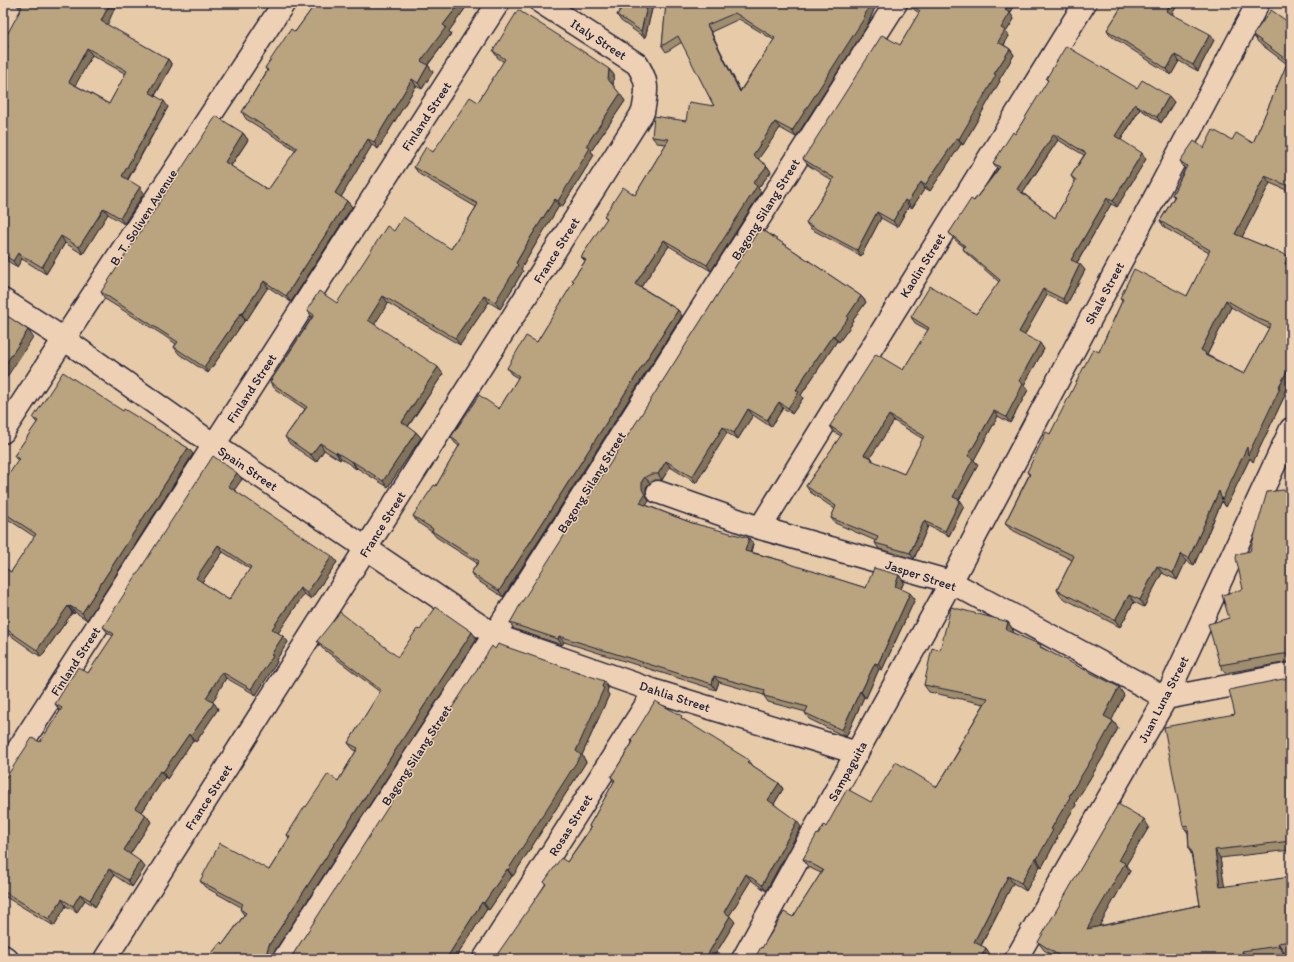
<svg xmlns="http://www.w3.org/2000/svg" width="1294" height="962" viewBox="0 0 1294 962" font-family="Itim,sans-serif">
<rect width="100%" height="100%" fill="#e7cba9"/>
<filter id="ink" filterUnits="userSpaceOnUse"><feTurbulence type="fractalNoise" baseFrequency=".025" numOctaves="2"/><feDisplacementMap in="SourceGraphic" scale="8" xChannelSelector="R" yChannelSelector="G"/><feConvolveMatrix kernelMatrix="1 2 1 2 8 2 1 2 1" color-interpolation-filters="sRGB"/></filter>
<g filter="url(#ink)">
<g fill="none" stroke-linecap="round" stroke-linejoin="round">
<g stroke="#22223b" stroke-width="25">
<path id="minor" d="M 3,300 L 64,339 L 214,445 L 494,635 L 655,691 L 857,753
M 3,432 L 284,3
M 658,492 L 760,528 L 951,582 L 1166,698 L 1291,674
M 760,528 L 1085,3
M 3,773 L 498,3
M 3,956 L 7,959
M 105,959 L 643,112 C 647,90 649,83 637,64 L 542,3
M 284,959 L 494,635 L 896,3
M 484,959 L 655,691
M 743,959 L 951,582 L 1258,3
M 1016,959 L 1166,698 L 1291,429"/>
</g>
<use href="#minor" stroke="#eed1b5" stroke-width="22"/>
</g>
<path fill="#a08d6e" stroke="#22223b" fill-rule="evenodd" d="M 316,3 L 469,3 L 449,31 L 451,34 L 428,65 L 433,72 L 422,89 L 416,86 L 378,149 L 372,145 L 341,197 L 347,201 L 352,207 L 291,302 L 268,287 L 246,321 L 245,320 L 208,373 L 179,354 L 174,347 L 176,344 L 163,335 L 105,299 L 101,292 L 243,133 L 248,140 L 231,166 L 268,190 L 296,150 L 246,119 L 242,112 L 267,71 L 265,68 L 295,32 Z
M 625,3 L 877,3 L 867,26 L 796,137 L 780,128 L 758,159 L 767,166 L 771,172 L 758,188 L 761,192 L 711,271 L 669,246 L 641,287 L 678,310 L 682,316 L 503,597 L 475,579 L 471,573 L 477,563 L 436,537 L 432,532 L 417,522 L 413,516 L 436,486 L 459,446 L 455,443 L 451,437 L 499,409 L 518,378 L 511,374 L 507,368 L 537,342 L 574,282 L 572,280 L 585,261 L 581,257 L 607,219 L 604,216 L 635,195 L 666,144 L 657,143 L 652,137 L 686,121 L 714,106 L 682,42 L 666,52 L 662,46 L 666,7 L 653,5 L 645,38 L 621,21 L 617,15 ZM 739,19 L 774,40 L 740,91 L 711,32 Z
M 907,3 L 1017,3 L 1010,13 L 1014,19 L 1006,32 L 1009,36 L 1004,45 L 1010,49 L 1014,55 L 999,80 L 1000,81 L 963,145 L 961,144 L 930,191 L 925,188 L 912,208 L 909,206 L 897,227 L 881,218 L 861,256 L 811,229 L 806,223 L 832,181 L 808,165 L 803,159 L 900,45 L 919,13 L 908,5 Z
M 1124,3 L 1177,3 L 1178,4 L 1172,14 L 1214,40 L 1198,71 L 1179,61 L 1171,75 L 1111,36 L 1107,30 Z
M 16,4 L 107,25 L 168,59 L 172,65 L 155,96 L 168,107 L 128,180 L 144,193 L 124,224 L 108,214 L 83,254 L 65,243 L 46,274 L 22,259 L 17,267 L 3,258 L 3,55 L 7,48 L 3,43 L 21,10 ZM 92,55 L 126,74 L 109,104 L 75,85 Z
M 1291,24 L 1291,192 L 1270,183 L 1242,237 L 1288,256 L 1291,260 L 1291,380 L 1284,393 L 1285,395 L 1253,462 L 1250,458 L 1226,507 L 1222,501 L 1194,565 L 1186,561 L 1177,580 L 1162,573 L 1144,607 L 1134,602 L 1120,627 L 1061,597 L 1057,590 L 1072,560 L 1010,529 L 1005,523 L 1029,475 L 1027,472 L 1050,434 L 1099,352 L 1122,301 L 1120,298 L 1187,296 L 1209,253 L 1165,228 L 1160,221 L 1174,197 L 1172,195 L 1185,169 L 1180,161 L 1204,148 L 1232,140 L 1253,143 L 1287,64 L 1258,42 L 1253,35 ZM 1231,307 L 1264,326 L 1269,328 L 1244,374 L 1209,356 L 1207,355 Z
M 493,51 L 609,69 L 614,75 L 613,85 L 625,101 L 591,151 L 594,155 L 562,207 L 559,206 L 537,242 L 521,269 L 523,271 L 500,309 L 489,302 L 460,345 L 388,303 L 374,324 L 443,374 L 408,427 L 416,432 L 421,438 L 388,487 L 357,468 L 356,469 L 341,458 L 340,460 L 324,450 L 316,462 L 290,444 L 285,437 L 305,409 L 275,389 L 270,382 L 312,317 L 307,310 L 337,303 L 394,231 L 451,249 L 476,207 L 419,174 L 414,167 L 433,152 L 478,102 L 504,62 L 498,58 Z
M 1046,79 L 1137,88 L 1174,102 L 1161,123 L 1140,109 L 1121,140 L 1146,159 L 1117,207 L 1111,204 L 1077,263 L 1085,270 L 1067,304 L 1047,295 L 1024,335 L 1044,349 L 1024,385 L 1028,390 L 1010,423 L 998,416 L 974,460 L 978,465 L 959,500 L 960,500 L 964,506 L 949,536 L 928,526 L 914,559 L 879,549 L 875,543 L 876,541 L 835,523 L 831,518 L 835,509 L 810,492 L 806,486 L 841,436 L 834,432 L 830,426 L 903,370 L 928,330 L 915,323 L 911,317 L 976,314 L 999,282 L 967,254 L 963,249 L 964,247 L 954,239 L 949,233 L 998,169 L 993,163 L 1015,134 L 1048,81 ZM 1058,140 L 1084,155 L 1071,176 L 1075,182 L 1055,218 L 1023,193 ZM 894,421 L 923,439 L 904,474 L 874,462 L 872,458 L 870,457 Z
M 760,228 L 861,296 L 866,302 L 851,323 L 852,324 L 839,342 L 837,341 L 801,395 L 803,398 L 792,414 L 783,408 L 771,427 L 753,415 L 738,439 L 727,433 L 696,483 L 670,467 L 662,480 L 655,480 L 650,483 L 646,487 L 646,495 L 649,501 L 646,505 L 692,523 L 753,544 L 751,552 L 787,562 L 788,564 L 866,588 L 899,575 L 904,582 L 901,589 L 915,599 L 882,670 L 879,669 L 866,698 L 864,697 L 846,737 L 809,719 L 805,713 L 806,712 L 768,702 L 764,696 L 764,695 L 719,682 L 716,690 L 564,642 L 562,645 L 514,629 L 510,623 Z
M 123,411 L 188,448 L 193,454 L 87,620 L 75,612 L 74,614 L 72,613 L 41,657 L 3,630 L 3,567 L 11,572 L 35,537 L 3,516 L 3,483 L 18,461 L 14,456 L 37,423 L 33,418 Z
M 242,479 L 234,490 L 337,562 L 311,599 L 304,594 L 278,633 L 283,636 L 288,642 L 276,660 L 277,662 L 256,695 L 226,678 L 212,702 L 214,703 L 218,709 L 196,742 L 193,740 L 167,779 L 165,777 L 142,812 L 146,815 L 151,822 L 130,854 L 145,867 L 132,887 L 114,875 L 95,907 L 85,900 L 77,912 L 66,906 L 54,926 L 4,896 L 3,897 L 3,797 L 6,793 L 3,792 L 3,778 L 5,778 L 40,742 L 60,711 L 55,704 L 88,673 L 113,636 L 108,633 L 103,627 ZM 223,552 L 250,569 L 229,600 L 202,582 Z
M 1291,489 L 1291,662 L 1289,662 L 1225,673 L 1220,665 L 1229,618 L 1243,589 L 1250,551 Z
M 1008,622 L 1013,630 L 1013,632 L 1043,648 L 1124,695 L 1111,720 L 1113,721 L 1118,728 L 1103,757 L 1075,803 L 1076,805 L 1057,836 L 1058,837 L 1042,867 L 1040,866 L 1026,891 L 1013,883 L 981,946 L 986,948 L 991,956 L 762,948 L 793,917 L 821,873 L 808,867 L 803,859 L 818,835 L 826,827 L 871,802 L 937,787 L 959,750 L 958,748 L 984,704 L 929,692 L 924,685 L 940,650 Z
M 420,630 L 477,639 L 274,952 L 272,959 L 207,959 L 223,944 L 244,915 L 240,909 L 241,907 L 205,887 L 200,881 L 269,870 L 289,838 L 287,835 L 306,807 L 338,781 L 356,751 L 353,749 L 348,743 L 380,692 L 322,648 L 317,641 L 398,657 Z
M 495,649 L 608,688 L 607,692 L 609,695 L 582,755 L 586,762 L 513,876 L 512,876 L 489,910 L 487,909 L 455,959 L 290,959 Z
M 1291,677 L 1291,850 L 1220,858 L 1224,887 L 1291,877 L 1291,950 L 1284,951 L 1284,954 L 1250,959 L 1051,959 L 1056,958 L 1044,950 L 1038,942 L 1149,827 L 1126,865 L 1130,871 L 1099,926 L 1200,905 L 1191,853 L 1189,850 L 1188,833 L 1183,826 L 1235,714 Z
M 684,720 L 753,766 L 779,783 L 783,789 L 774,804 L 801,827 L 766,891 L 751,880 L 729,916 L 735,922 L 713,958 L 546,885 L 544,882 L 567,862 L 590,828 L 589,826 L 614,782 L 611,777 L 632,743 L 631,740 Z"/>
<path fill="#82735a" stroke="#22223b" d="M 110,3 L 117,3 L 106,28 L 101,21 Z
M 460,3 L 469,3 L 449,31 L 451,34 L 426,67 L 421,61 L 443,25 Z
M 648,3 L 652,3 L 653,5 L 645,38 L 641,31 Z
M 870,3 L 877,3 L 867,26 L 796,137 L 792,131 Z
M 1009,3 L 1017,3 L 1010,13 L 1014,19 L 1006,32 L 1009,36 L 1002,48 L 998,42 L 1005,10 Z
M 1171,3 L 1177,3 L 1178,4 L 1170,17 L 1166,11 Z
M 707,25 L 711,32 L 744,98 L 740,92 Z
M 1210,34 L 1214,40 L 1198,71 L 1193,65 Z
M 87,48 L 92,55 L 74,88 L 69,82 Z
M 1010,49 L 1014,55 L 999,80 L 1000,81 L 963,145 L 959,139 L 994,74 Z
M 1175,55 L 1179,61 L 1171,75 L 1167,69 Z
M 168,59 L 172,65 L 153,98 L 149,92 Z
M 428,65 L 433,72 L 422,89 L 418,83 Z
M 609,69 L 614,75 L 613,85 L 608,79 Z
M 412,79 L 416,86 L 378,149 L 374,142 Z
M 620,94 L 625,101 L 591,151 L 594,155 L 562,207 L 558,201 L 586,146 Z
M 1169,96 L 1174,102 L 1161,123 L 1157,117 Z
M 164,101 L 168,107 L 126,182 L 122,176 Z
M 1135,104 L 1140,109 L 1119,142 L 1115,136 Z
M 775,122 L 780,128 L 757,161 L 753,155 Z
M 243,133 L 248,140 L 229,168 L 225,162 Z
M 1054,134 L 1058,140 L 1021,195 L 1017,189 Z
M 957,138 L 961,144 L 930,191 L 925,185 Z
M 368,139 L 372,145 L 340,199 L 335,193 Z
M 1142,153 L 1146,159 L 1117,207 L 1113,201 Z
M 767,166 L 771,172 L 758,188 L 761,192 L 711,271 L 707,265 L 753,183 Z
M 1265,176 L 1270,183 L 1240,241 L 1235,234 Z
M 921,182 L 925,188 L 912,208 L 908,202 Z
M 140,187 L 144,193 L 124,224 L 120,218 Z
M 1107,198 L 1111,204 L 1075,266 L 1071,260 Z
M 555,199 L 559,206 L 537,242 L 521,269 L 523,271 L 500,309 L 495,302 L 516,263 L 532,235 Z
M 905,200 L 909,206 L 897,227 L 893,221 Z
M 347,201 L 352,207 L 291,302 L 286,296 Z
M 104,208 L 108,214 L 83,254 L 79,247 Z
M 877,212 L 881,218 L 861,256 L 857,250 Z
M 61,236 L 65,243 L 46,274 L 42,267 Z
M 664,240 L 669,246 L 639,290 L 635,284 Z
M 18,253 L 22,259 L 17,267 L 13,261 Z
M 1288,256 L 1291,260 L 1291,267 L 1285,264 Z
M 1080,264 L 1085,270 L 1067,304 L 1063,299 Z
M 264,281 L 268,287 L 246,321 L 242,314 Z
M 1043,289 L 1047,295 L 1023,338 L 1019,332 Z
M 383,296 L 388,303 L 373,327 L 368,320 Z
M 484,296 L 489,302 L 460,345 L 455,338 Z
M 861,296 L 866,302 L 851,323 L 852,324 L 839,342 L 834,336 Z
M 1226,300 L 1231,307 L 1207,355 L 1211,360 L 1201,350 Z
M 678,310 L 682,316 L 503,597 L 499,591 Z
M 241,313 L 245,320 L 208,373 L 204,367 Z
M 28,330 L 33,337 L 3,383 L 3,368 Z
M 833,335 L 837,341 L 801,395 L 803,398 L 792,414 L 788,408 L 796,390 L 806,374 Z
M 1040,343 L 1044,349 L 1024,385 L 1028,390 L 1010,423 L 1006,417 L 1019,381 Z
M 1291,364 L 1291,380 L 1284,393 L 1285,395 L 1253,462 L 1250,458 L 1226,507 L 1222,501 L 1194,565 L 1189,558 L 1219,491 L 1247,447 Z
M 438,367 L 443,374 L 406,429 L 402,422 Z
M 779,402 L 783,408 L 771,427 L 767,420 Z
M 748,409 L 753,415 L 738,439 L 734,433 Z
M 994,411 L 998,416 L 974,460 L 978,465 L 957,503 L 953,497 L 968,456 Z
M 889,415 L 894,421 L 868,461 L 864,455 Z
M 723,427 L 727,433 L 696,483 L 692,477 Z
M 416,432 L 421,438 L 388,487 L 383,481 Z
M 320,443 L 324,450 L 316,462 L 311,455 Z
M 188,448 L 193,454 L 87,620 L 82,613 Z
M 336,452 L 341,458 L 340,460 L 336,453 Z
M 352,461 L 357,468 L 356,469 L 352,462 Z
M 666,461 L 670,467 L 662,480 L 658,474 Z
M 237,473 L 242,479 L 233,492 L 228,486 Z
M 645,477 L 650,483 L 646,487 L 646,495 L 649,501 L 644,509 L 640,503 L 642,481 Z
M 960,500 L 964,506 L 949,536 L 945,531 Z
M 924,521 L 928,526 L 914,559 L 910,553 Z
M 749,538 L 753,544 L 749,557 L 745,551 Z
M 218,545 L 223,552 L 200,585 L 196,578 Z
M 1181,554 L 1186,561 L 1177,580 L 1173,573 Z
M 332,556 L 337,562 L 311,599 L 307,593 Z
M 1157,566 L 1162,573 L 1144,607 L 1140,600 Z
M 899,575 L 904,582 L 899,592 L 895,586 Z
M 300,588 L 304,594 L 277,635 L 272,629 Z
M 910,593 L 915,599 L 882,670 L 878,664 Z
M 1129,595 L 1134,602 L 1120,627 L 1115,620 Z
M 68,606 L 72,613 L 41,657 L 37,650 Z
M 70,606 L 75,612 L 74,614 L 69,607 Z
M 1008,622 L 1013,630 L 1012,637 L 1006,630 Z
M 472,632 L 477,639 L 274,952 L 272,959 L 269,959 L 268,958 L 267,951 L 269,945 Z
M 283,636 L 288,642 L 276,660 L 277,662 L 256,695 L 251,689 L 271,655 Z
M 559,636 L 564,642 L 562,645 L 558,639 Z
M 875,663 L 879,669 L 866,698 L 861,692 Z
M 222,672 L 226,678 L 211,705 L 206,698 Z
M 714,676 L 719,682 L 716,690 L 712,684 Z
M 604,681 L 608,688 L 607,692 L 609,695 L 582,755 L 586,762 L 513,876 L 508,870 L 576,751 Z
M 1119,687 L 1124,695 L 1110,724 L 1104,716 Z
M 860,691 L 864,697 L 846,737 L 842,730 Z
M 214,703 L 218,709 L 196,742 L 191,736 Z
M 1113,721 L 1118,728 L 1103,757 L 1075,803 L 1076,805 L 1057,836 L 1058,837 L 1042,867 L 1037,859 L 1051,829 L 1069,796 Z
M 189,734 L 193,740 L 167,779 L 163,772 Z
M 749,760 L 753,766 L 747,762 Z
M 160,771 L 165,777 L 140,815 L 135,808 Z
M 779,783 L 783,789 L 772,807 L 768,800 Z
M 146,815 L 151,822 L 128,857 L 124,850 Z
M 1144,819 L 1149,827 L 1126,865 L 1130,871 L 1093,937 L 1087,929 L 1119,860 Z
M 797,821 L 801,827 L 766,891 L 762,885 Z
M 1215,850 L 1220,858 L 1226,895 L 1220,887 Z
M 1035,858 L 1040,866 L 1026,891 L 1021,883 Z
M 140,861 L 145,867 L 132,887 L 128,880 Z
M 109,869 L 114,875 L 95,907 L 90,900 Z
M 507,869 L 512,876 L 489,910 L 484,903 Z
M 746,874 L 751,880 L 728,918 L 724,912 Z
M 1008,876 L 1013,883 L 979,949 L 974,942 Z
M 80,894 L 85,900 L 77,912 L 73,906 Z
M 62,899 L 66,906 L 54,926 L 49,919 Z
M 482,902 L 487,909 L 455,959 L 446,959 Z
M 730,916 L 735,922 L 713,958 L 713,959 L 710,959 L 708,954 Z
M 1278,943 L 1284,951 L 1284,954 L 1279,946 Z
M 986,948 L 991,956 L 990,959 L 980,959 Z
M 1242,951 L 1248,959 L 1244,959 Z"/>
<path fill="#baa480" stroke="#22223b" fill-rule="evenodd" d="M 17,3 L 110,3 L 101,21 L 168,59 L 149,92 L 164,101 L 122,176 L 140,187 L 120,218 L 104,208 L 79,247 L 61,236 L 42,267 L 18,253 L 13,261 L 3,254 L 3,55 L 8,46 L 3,42 L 22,7 L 16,4 ZM 87,48 L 127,71 L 109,104 L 69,82 Z
M 316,3 L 460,3 L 443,25 L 446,27 L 421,61 L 428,65 L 418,83 L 412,79 L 374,142 L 368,139 L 335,193 L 347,201 L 286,296 L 264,281 L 242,314 L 241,313 L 204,367 L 174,347 L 178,342 L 158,329 L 101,292 L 216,116 L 243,133 L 225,162 L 268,190 L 297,148 L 242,112 L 268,70 L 265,68 L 291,29 L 295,32 Z
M 625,3 L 648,3 L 641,31 L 617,15 Z
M 666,3 L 870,3 L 863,20 L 792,131 L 775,122 L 753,155 L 767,166 L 753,183 L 757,186 L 707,265 L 664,240 L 635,284 L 678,310 L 499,591 L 471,573 L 479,561 L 432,531 L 433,529 L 413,516 L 434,485 L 436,486 L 460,444 L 451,437 L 479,395 L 499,409 L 519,376 L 507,368 L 526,336 L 537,342 L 574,281 L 572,280 L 586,260 L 581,257 L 607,218 L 604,216 L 623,187 L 635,195 L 669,139 L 652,137 L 654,116 L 686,121 L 689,102 L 714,106 L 678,36 L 662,46 ZM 735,13 L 775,38 L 740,92 L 707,25 Z
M 909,3 L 1009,3 L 1005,10 L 1010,13 L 1001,28 L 1005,30 L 998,42 L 1010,49 L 994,74 L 996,75 L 959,139 L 957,138 L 925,185 L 921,182 L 908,202 L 905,200 L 893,221 L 877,212 L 857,250 L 806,223 L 834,178 L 803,159 L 882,35 L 900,45 L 920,11 Z
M 1124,3 L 1171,3 L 1166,11 L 1210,34 L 1193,65 L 1175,55 L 1167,69 L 1107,30 Z
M 518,10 L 566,40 L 609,69 L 608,79 L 620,94 L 586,146 L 590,148 L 558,201 L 555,199 L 532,235 L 516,263 L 518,265 L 495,302 L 484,296 L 455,338 L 383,296 L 368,320 L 438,367 L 402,422 L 416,432 L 383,481 L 352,461 L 352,462 L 336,452 L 336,453 L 320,443 L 311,455 L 285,437 L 307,407 L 270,382 L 314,315 L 307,310 L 319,291 L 337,303 L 387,226 L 394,231 L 403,217 L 451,249 L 478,204 L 414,167 L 426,147 L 433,152 L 470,97 L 478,102 L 505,59 L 493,51 Z
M 1271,10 L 1291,24 L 1291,187 L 1265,176 L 1235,234 L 1288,256 L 1285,264 L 1291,267 L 1291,364 L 1278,388 L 1280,388 L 1248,455 L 1247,447 L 1222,500 L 1219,491 L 1189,558 L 1181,554 L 1173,573 L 1157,566 L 1140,600 L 1129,595 L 1115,620 L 1057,590 L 1074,556 L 1005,523 L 1030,474 L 1027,472 L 1046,432 L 1050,434 L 1093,349 L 1099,352 L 1123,299 L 1120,298 L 1134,269 L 1187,296 L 1210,250 L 1160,221 L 1175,196 L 1172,195 L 1187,166 L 1180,161 L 1194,141 L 1204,148 L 1213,130 L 1232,140 L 1236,133 L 1253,143 L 1288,61 L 1253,35 ZM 1226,300 L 1259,319 L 1271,324 L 1244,374 L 1205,355 L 1206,353 L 1201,350 Z
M 1066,46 L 1137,88 L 1142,80 L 1169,96 L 1157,117 L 1135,104 L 1115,136 L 1142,153 L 1113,201 L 1107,198 L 1071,260 L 1080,264 L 1063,299 L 1043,289 L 1019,332 L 1040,343 L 1019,381 L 1023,384 L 1006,417 L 994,411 L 968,456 L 973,459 L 953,497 L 960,500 L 945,531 L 924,521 L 910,553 L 875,543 L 878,537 L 831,518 L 836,506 L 806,486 L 842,434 L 830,426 L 876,354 L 903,370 L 929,328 L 911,317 L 930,286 L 976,314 L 1000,280 L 963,249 L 965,246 L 949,233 L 971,199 L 974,201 L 1000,167 L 993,163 L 1013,132 L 1015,134 L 1048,80 L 1046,79 ZM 1054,134 L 1086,153 L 1071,176 L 1076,180 L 1055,218 L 1017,189 ZM 889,415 L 924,436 L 904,474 L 871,460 L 872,458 L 864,455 Z
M 760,228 L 861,296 L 847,317 L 848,318 L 834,336 L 833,335 L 806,374 L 796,390 L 799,392 L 788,408 L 779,402 L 767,420 L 748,409 L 734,433 L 723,427 L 692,477 L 666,461 L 658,474 L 651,474 L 645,477 L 642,481 L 642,489 L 645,495 L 640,503 L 692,523 L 749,538 L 745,551 L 787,562 L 787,563 L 866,588 L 874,568 L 899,575 L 895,586 L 910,593 L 878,664 L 875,663 L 861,692 L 860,691 L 842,730 L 805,713 L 808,707 L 764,696 L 765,690 L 714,676 L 712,684 L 559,636 L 558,639 L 510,623 L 520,605 Z
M 3,313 L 28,330 L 3,368 Z
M 63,372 L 123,411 L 124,409 L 188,448 L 82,613 L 70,606 L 69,607 L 68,606 L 37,650 L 3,627 L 3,567 L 11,572 L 36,534 L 3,512 L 3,483 L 19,459 L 14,456 L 38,421 L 33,418 Z
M 1291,385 L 1291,410 L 1287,386 Z
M 1291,454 L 1291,473 L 1288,455 Z
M 213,456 L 237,473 L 228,486 L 332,556 L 307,593 L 300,588 L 272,629 L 283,636 L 271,655 L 273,656 L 251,689 L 222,672 L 206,698 L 214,703 L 191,736 L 189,734 L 163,772 L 160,771 L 135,808 L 146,815 L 124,850 L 140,861 L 128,880 L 109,869 L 90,900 L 80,894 L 73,906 L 62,899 L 49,919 L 3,891 L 3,797 L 7,791 L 3,788 L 3,778 L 5,778 L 9,773 L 32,738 L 40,742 L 62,708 L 55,704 L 78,667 L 88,673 L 114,634 L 103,627 ZM 218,545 L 251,567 L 229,600 L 196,578 Z
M 1291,489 L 1291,655 L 1290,654 L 1283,654 L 1220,665 L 1208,624 L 1229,618 L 1222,595 L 1243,589 L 1236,558 L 1237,554 L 1250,551 L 1267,492 Z
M 436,607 L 472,632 L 269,945 L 267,951 L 268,958 L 269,959 L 207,959 L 221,942 L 223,944 L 246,913 L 240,909 L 243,904 L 200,881 L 220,843 L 269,870 L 290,837 L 287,835 L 305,806 L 306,807 L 328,774 L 338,781 L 358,748 L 348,743 L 381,690 L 317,641 L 340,612 L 398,657 L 417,629 L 420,630 Z
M 951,607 L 1005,621 L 1008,622 L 1006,630 L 1041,645 L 1040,647 L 1119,687 L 1104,716 L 1113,721 L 1097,750 L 1069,796 L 1070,797 L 1051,829 L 1053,830 L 1037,859 L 1035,858 L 1021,883 L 1008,876 L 974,942 L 986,948 L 980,959 L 754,959 L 761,947 L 762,948 L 784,912 L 793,917 L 823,870 L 803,859 L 817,834 L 818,835 L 824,825 L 826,827 L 847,789 L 871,802 L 896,762 L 937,787 L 960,749 L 958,748 L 988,698 L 924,685 L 932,648 L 940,650 Z
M 498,644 L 604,681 L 602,687 L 604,688 L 576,751 L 581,755 L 508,870 L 507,869 L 484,903 L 482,902 L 446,959 L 290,959 L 492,646 L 495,649 Z
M 1291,677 L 1291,841 L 1215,850 L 1220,887 L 1291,877 L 1291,941 L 1278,943 L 1279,946 L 1242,951 L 1244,959 L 1051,959 L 1061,957 L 1038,942 L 1118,804 L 1144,819 L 1119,860 L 1125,863 L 1087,929 L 1200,905 L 1191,850 L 1189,850 L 1188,825 L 1183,826 L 1164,727 L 1235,714 L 1229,690 L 1288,678 Z
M 655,701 L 682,716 L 681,718 L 749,760 L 747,762 L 779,783 L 768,800 L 797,821 L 762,885 L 746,874 L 724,912 L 730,916 L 708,954 L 711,956 L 710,959 L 494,959 L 546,884 L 544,882 L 561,858 L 567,862 L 591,828 L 589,826 L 615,780 L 611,777 L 633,742 L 631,740 L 636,732 Z
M 120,953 L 123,959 L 111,959 L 111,958 Z"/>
</g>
<g text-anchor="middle" stroke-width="3" stroke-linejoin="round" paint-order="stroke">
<g font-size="13" fill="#22223b" stroke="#eed1b5">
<text transform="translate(599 39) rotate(33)" y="5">Italy Street</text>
<text transform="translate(426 116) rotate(-57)" y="5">Finland Street</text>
<text transform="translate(765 209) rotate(-58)" y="5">Bagong Silang Street</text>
<text transform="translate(143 217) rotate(-57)" y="5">B. T. Soliven Avenue</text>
<text transform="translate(556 250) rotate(-58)" y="5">France Street</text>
<text transform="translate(922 265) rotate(-58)" y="5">Kaolin Street</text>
<text transform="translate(1104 293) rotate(-62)" y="5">Shale Street</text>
<text transform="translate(251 388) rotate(-57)" y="5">Finland Street</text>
<text transform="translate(248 468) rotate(34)" y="5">Spain Street</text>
<text transform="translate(591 482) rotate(-58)" y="5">Bagong Silang Street</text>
<text transform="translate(382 524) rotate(-58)" y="5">France Street</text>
<text transform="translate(921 575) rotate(18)" y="5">Jasper Street</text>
<text transform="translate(75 661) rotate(-57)" y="5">Finland Street</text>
<text transform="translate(675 696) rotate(18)" y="5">Dahlia Street</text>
<text transform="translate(1163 699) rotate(-63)" y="5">Juan Luna Street</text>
<text transform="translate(416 755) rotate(-57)" y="5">Bagong Silang Street</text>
<text transform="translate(847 771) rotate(-61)" y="5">Sampaguita</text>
<text transform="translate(208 797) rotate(-57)" y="5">France Street</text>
<text transform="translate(570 825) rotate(-58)" y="5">Rosas Street</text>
</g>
</g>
<rect width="1294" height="962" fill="none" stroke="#eed1b5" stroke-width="16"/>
<rect x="8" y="8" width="1278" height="946" fill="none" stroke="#22223b" stroke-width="1.5" filter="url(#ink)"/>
</svg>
